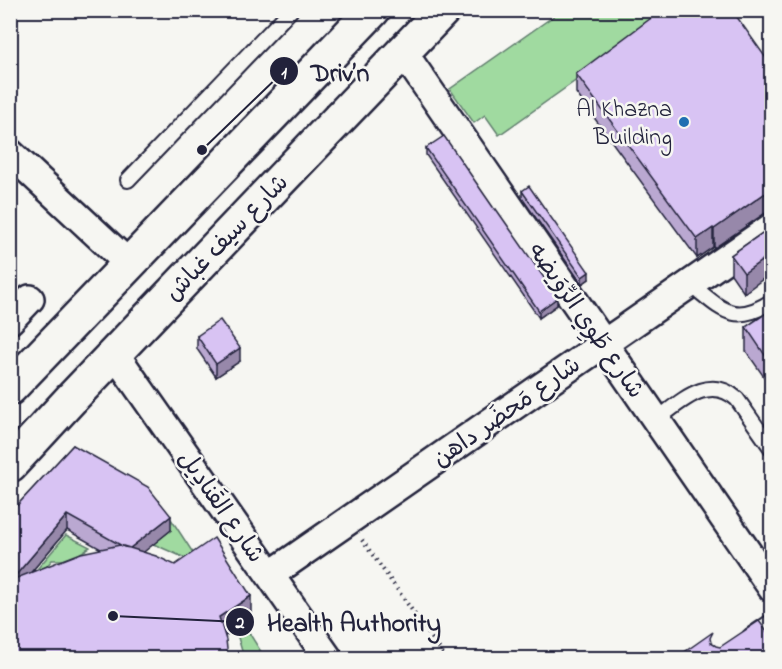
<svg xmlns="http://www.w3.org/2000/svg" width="782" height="669" viewBox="0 0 782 669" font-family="'Indie Flower','Playpen Sans Arabic',sans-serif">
<rect width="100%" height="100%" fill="#f6f6f2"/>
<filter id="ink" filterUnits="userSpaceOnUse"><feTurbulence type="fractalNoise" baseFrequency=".0167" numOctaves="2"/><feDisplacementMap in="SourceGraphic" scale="12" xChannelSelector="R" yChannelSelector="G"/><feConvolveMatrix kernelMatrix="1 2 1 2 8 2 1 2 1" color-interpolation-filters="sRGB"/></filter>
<g filter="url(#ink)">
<path fill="#a0daa0" stroke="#617e6e" stroke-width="1.5" d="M 561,11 L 674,11 L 499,135 L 485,115 L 474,123 L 450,89 Z
M 171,519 L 201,565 L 142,539 Z
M 66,535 L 90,547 L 70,560 L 52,560 L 17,600 L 11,600 Z
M 246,628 L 265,658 L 244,658 L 237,634 Z"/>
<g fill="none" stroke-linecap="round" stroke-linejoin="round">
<g stroke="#22223b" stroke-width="18">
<path id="lane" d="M 128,180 L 291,10
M 690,284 C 721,308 733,327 772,301
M 656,420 C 680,403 708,373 737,399 L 772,449
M 750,636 L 772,621"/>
</g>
<g stroke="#22223b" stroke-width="32">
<path id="street" d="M 403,52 L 772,588
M 10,153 L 129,264
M 10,320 L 30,299
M 115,354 L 328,658
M 270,575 L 772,227"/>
</g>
<g stroke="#22223b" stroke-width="38">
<path id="secondary" d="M 10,388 L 373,10
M 10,465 L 71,399 L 443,10"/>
</g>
<path stroke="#22223b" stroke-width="4" stroke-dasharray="1.5 4.5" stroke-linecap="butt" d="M 362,540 L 446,658"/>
<use href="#lane" stroke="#f6f6f2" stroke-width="14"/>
<use href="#street" stroke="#f6f6f2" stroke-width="27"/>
<use href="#secondary" stroke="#f6f6f2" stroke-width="33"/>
</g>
<path fill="#baa8d1" stroke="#22223b" stroke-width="1.5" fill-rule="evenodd" d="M 771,65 L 771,212 L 764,214 L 714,248 L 713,247 L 697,258 L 576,93 L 576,74 Z
M 426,148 L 557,305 L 539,318 L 426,155 Z
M 522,191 L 589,279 L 582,284 L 522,198 Z
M 771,227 L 744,293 L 731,274 L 731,255 Z
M 771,310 L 771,387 L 746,351 L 746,327 Z
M 197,336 L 240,361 L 216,377 L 197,349 Z
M 73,445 L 171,530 L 143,552 L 251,619 L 10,658 L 10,513 ZM 67,530 L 101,549 L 31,572 Z"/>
<path fill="#9788aa" stroke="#22223b" stroke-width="1.5" d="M 770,192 L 770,211 L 764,214 L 714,248 L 714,229 L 764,194 Z
M 713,228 L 713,247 L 697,258 L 697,239 Z
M 771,254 L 771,273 L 744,293 L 744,273 Z
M 589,272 L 589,279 L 582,284 L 582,277 Z
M 557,298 L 557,305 L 539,318 L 539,311 Z
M 240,348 L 240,361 L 216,377 L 216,364 Z
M 67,515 L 67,530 L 10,597 L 10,582 Z
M 171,516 L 171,530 L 129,564 L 129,549 Z
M 251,596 L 251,619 L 219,640 L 219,617 Z"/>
<path fill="#d8c3f3" stroke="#22223b" stroke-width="1.5" d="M 662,10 L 732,10 L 771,65 L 771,192 L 764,194 L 714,229 L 713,228 L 697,239 L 576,74 Z
M 444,136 L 495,210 L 496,209 L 556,295 L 557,298 L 539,311 L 426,148 Z
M 529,186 L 589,272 L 582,277 L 522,191 Z
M 771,227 L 771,254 L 744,273 L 731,255 Z
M 771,310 L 771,364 L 746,327 Z
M 220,320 L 240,348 L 216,364 L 197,336 Z
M 73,445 L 148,487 L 171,516 L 130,548 L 124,547 L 67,515 L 10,582 L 10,513 Z
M 214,538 L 251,596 L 219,617 L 226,640 L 228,658 L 10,658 L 10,594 L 14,579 L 81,553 L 120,545 L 156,556 L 175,565 Z
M 759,621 L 771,637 L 771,658 L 676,658 L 713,632 L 710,638 L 711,643 L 716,646 L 720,647 Z"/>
</g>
<circle fill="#1f6fb2" stroke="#f6f6f2" stroke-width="2" cx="684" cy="122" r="6"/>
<g text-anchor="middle" stroke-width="5" stroke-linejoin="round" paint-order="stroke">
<g font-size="24" fill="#22223b" stroke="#f6f6f2" text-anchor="end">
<text x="672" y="116">Al Khazna<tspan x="672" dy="28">Building</tspan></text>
</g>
<g font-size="24" fill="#22223b" stroke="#f6f6f2">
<text transform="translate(226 237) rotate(-46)" y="8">شارع سيف غباش</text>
<text transform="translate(587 320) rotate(55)" y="8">شارع طَوِي الرِّوَيضه</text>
<text transform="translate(506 411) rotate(-35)" y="8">شارع مَحضَر داهن</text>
<text transform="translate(222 506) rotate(55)" y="8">شارع القَنادِيل</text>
</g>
</g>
<path fill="none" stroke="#22223b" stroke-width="2" d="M202 150L284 71M113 616L240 622"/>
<g fill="#22223b" stroke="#f6f6f2" stroke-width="2">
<circle cx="202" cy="150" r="6"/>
<circle cx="113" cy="616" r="6"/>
<circle cx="284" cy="71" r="15"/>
<circle cx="240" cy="622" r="15"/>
</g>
<g font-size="18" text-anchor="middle" font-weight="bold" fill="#fff">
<text x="284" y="78">1</text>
<text x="240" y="628">2</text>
</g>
<g font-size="26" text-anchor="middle" font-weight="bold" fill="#22223b" stroke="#f6f6f2" stroke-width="5" stroke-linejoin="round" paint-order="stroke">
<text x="340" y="81">Driv’n</text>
<text x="354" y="631">Health Authority</text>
</g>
<rect width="782" height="669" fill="none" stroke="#f6f6f2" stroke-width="36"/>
<rect x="18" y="18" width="746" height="633" fill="none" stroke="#22223b" stroke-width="2" filter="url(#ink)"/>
</svg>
